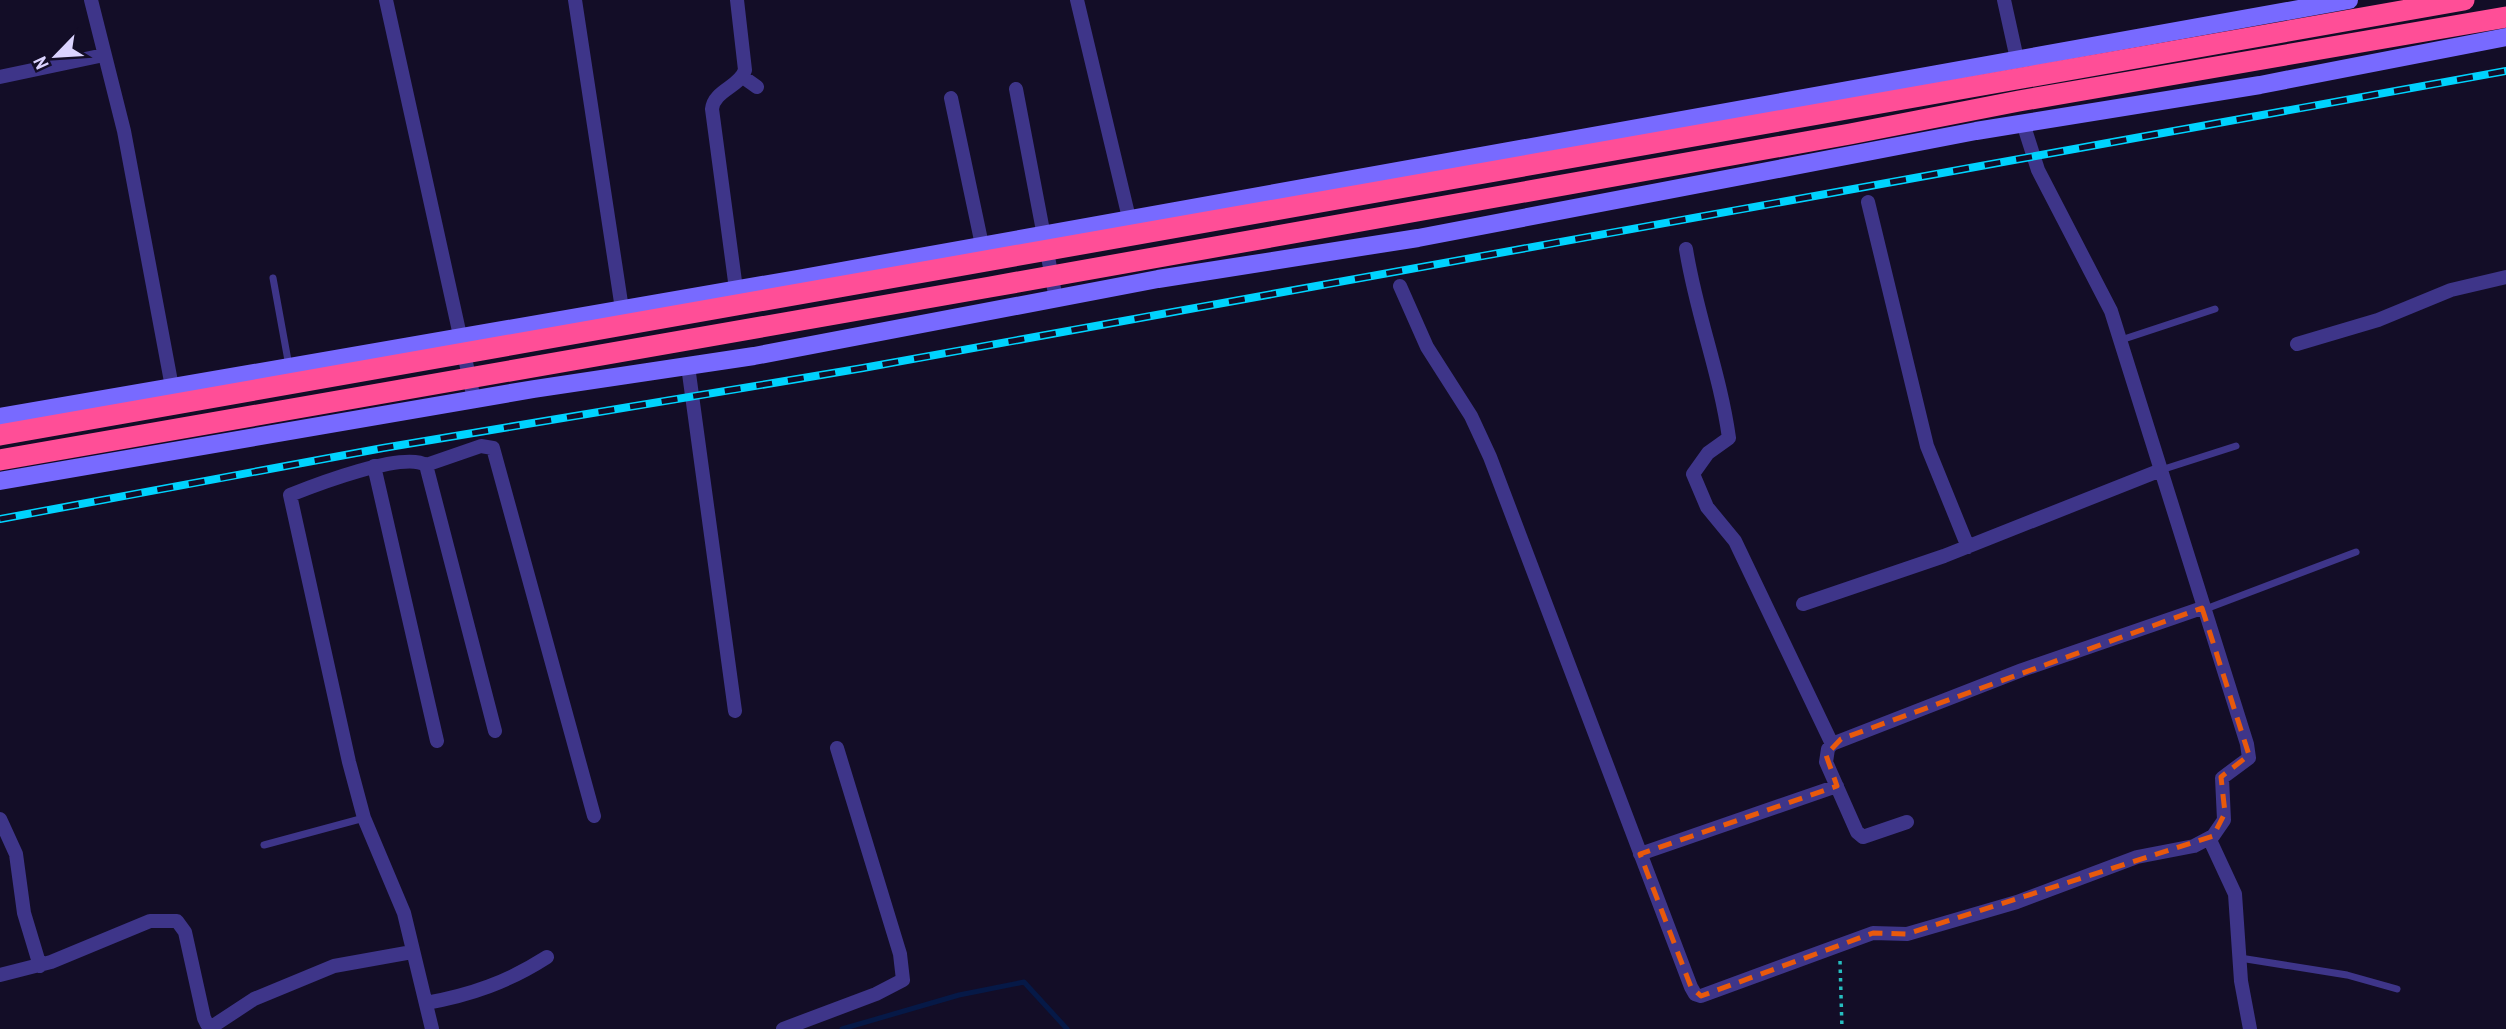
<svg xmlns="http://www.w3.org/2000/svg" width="2506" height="1029" viewBox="0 0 2506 1029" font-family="'Archivo Narrow',sans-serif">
<rect width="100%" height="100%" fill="#130d27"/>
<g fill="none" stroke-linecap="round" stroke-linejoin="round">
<path stroke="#061947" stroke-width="5" d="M 842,1029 L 959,995 L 1024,982 L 1067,1029"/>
<path stroke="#26bec0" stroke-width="3.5" stroke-dasharray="3.5 5" stroke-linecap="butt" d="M 1840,961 L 1842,1029"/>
<path stroke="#3e3589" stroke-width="7" d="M 273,278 L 289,366
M 2121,340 L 2215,309
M 2161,470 L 2236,446
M 2203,610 L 2356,552
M 264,845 L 364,818
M 2240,958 L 2347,975 L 2397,989"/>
<path stroke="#3e3589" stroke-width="14" d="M 91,0 L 124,131 L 172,387
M 386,0 L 474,399
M 575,0 L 622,309
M 1077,0 L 1129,218
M 2004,0 L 2017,59
M 0,77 L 104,55
M 743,77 L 757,87
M 1016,89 L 1056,299
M 951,98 L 982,245
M 1868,202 L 1927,446 L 1968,547
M 1686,249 C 1696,313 1720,373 1729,438 L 1708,453 L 1693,474 L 1707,507 L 1735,541 L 1832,744
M 1400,286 L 1427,347 L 1471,416 L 1490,457 L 1691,987 L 1695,994 L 1701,996 L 1873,933 L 1907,934 L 2017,902 L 2137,857 L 2194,846 L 2213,836 L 2224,820 L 2222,778 L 2249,758 L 2247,744 L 2111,311 L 2038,170 L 2023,123
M 736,289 L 712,109 C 714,90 740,87 745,70 L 737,0
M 2297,344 L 2378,320 L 2451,290 L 2506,277
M 688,366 L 735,711
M 426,465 L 481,446 L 493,448 L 594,816
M 374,466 L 437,741
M 1803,604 L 1944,556 L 2161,470
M 0,819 L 16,854 L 24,913 L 40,966
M 1907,822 L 1863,837 L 1857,832 L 1826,762 L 1828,749 L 1832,744 L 2022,670 L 2202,608
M 2209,838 L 2235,894 L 2241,981 L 2250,1029
M 1640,854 L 1837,786
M 0,975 L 51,962 L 150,921 L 177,921 L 185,932 L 204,1018 L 207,1024 L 213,1026 L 254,999 L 334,966 L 412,952
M 426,1003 C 471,995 508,982 547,957
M 432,1029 L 404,913 L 364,818 L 349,762 L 290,495 C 315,485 403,451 426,465 L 495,731
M 783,1029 L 876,994 L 903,980 L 900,954 L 837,748"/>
<path stroke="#786aff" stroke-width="18" d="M 0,417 L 797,279 L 2349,0
M 0,481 L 534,389 L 754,356 L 1158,279 L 1418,238 L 1976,131 L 2260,85 L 2506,37"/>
<g stroke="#00d3fe" stroke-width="8">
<path id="rail" d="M 0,519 L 383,448 L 863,368 L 2506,71"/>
</g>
<use href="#rail" stroke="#130d27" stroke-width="5" stroke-dasharray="16" stroke-linecap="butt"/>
<path stroke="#ff4e97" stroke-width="21" d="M 0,435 L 2464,0
M 0,460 L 990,287 L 1850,134 L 2019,101 L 2506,17"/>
</g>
<path fill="none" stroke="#e8590c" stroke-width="5" stroke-dasharray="14 9" stroke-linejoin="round" d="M 2202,608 L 2249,755 L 2221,777 L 2225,813 L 2213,836 L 1907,934 L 1873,933 L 1701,996 L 1691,987 L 1640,854 L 1837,786 L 1826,755 L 1841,739 Z"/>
<g transform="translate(56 56) rotate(245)" stroke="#130d27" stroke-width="5" paint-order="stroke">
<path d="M0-5L12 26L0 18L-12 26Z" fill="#dbd3ff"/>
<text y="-10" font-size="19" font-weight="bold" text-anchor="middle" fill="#dbd3ff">N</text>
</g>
</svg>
